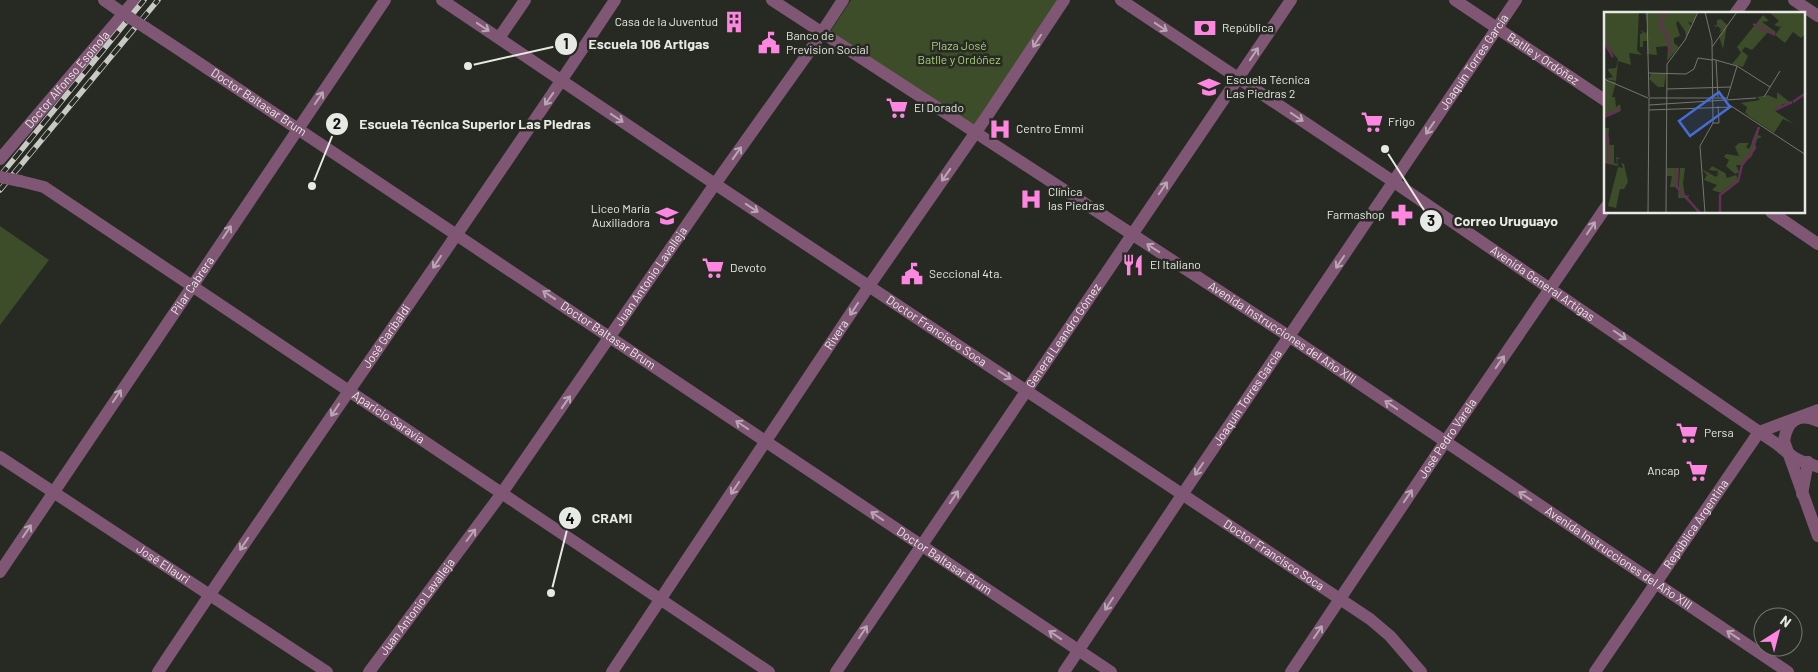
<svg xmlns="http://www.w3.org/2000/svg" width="1818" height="672" viewBox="0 0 1818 672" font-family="Barlow,sans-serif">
<rect width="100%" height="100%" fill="#262a22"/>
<path fill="#3d4c29" d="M 851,0 L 1058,0 L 974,127 L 830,32 Z
M 0,226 L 49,260 L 0,325 Z"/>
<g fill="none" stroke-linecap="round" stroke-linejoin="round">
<g stroke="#7f5674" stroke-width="12">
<path d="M 104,0 L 124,14"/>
<path id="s1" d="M 442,0 L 715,184 L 1370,619 L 1390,636 L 1421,672"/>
<path id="s2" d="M 772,0 L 1290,337 L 1788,672"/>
<path id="s3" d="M 1121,0 L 1394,182 L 1771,440 C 1779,445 1787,453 1795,458 C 1802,463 1810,463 1818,467"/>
<path id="s4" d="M 1455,0 L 1606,101"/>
<path d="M 1794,0 L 1818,16"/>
<path d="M 1735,14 L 1745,0"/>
<path id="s5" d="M 146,28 C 469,240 788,458 1111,672"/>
<path d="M 499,38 L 525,0"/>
<path id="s6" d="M 0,159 L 135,0"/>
<path id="s7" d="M 20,181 L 44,187 L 769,672"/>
<path d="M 1771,212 L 1818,244"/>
<path d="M 1818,421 C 1798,412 1787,421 1784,441 L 1818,536"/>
<path id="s8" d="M 0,457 L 327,672"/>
<path d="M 1802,494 L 1808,462"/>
<path id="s9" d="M 0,572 L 385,0"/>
<path id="s10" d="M 158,672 C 308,446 466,226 615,0"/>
<path id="s11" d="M 369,672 L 502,493 L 715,184 L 809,52 L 843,0"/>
<path id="s12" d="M 612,672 L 869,286 L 987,116 L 1064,0"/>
<path id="s13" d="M 836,672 L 1291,0"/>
<path id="s14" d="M 1064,672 L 1182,495 L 1516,0"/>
<path id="s15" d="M 1291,672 L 1445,442 L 1606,207"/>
<path id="s16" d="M 1595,672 L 1759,432 L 1818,410"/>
</g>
<g stroke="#c7cac4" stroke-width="5.5">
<path id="rail" d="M 0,176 L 144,0
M 0,190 L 158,0"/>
</g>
<use href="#rail" stroke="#262a22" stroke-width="4" stroke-dasharray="11" stroke-linecap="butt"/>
<path stroke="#7f5674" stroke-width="12" d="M 124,14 L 146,28
M 0,177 L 20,181"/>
</g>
<defs><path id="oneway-shaft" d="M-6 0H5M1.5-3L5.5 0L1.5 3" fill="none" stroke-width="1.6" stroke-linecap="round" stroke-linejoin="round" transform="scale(1.25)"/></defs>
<g stroke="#b8a7b2">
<use href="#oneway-shaft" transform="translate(483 27) rotate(34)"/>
<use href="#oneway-shaft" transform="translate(1161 27) rotate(34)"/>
<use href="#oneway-shaft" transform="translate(1037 41) rotate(123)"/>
<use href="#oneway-shaft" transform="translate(1254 54) rotate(-56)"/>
<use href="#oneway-shaft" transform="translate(319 98) rotate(-56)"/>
<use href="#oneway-shaft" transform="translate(549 99) rotate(125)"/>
<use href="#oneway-shaft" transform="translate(1297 117) rotate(34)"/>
<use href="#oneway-shaft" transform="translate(617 118) rotate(34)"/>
<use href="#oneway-shaft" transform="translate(1430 128) rotate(124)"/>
<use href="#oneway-shaft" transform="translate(737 153) rotate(-55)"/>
<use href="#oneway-shaft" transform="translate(946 175) rotate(125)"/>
<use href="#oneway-shaft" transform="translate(1163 188) rotate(-56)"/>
<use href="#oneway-shaft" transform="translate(752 208) rotate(33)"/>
<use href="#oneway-shaft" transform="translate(1591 228) rotate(-56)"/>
<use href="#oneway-shaft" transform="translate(227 232) rotate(-56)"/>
<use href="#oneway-shaft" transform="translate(1153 248) rotate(-147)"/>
<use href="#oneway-shaft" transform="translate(437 262) rotate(124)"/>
<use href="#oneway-shaft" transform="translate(1340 262) rotate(124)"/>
<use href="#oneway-shaft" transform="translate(549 295) rotate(-146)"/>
<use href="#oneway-shaft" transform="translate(854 309) rotate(124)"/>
<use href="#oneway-shaft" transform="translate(1620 335) rotate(35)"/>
<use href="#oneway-shaft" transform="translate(1500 362) rotate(-55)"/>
<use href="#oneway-shaft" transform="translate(1005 375) rotate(33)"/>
<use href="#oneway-shaft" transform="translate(117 396) rotate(-56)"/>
<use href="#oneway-shaft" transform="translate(566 402) rotate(-55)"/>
<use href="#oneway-shaft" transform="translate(1391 405) rotate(-146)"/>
<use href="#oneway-shaft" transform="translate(335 410) rotate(124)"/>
<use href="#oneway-shaft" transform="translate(742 425) rotate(-146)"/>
<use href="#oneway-shaft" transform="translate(1199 469) rotate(124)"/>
<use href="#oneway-shaft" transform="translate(735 488) rotate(124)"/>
<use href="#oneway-shaft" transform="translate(1408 496) rotate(-56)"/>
<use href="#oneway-shaft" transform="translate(1525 496) rotate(-146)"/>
<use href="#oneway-shaft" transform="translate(954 497) rotate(-56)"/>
<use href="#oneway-shaft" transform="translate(877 516) rotate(-146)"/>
<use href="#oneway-shaft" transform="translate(27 531) rotate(-56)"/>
<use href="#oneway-shaft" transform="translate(471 535) rotate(-53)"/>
<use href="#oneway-shaft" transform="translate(244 544) rotate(124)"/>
<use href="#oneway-shaft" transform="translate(1109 604) rotate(123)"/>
<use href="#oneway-shaft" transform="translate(863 632) rotate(-56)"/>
<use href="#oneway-shaft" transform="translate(1318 632) rotate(-56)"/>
<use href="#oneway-shaft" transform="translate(1055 635) rotate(-146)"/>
<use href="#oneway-shaft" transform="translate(1733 635) rotate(-146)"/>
</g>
<defs>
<g id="building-bare" transform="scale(1.725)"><path d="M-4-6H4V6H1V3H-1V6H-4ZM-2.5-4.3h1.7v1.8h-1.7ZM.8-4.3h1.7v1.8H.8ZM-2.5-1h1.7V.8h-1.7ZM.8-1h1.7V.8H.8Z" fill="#fd86e1" stroke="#262a22" stroke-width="2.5" paint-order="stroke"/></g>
<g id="bank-bare" transform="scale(1.725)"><path d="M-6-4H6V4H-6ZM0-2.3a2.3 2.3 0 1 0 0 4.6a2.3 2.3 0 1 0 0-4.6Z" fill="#fd86e1" stroke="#262a22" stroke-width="2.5" paint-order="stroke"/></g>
<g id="civic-bare" transform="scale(1.725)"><path d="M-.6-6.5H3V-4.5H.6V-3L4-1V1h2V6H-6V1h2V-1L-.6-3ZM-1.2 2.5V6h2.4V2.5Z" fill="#fd86e1" stroke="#262a22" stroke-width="2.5" paint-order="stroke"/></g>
<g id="school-bare" transform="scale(1.725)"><path d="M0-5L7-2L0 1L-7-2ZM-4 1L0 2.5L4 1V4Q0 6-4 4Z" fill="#fd86e1" stroke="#262a22" stroke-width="2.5" paint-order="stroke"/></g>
<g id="supermarket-bare" transform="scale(1.725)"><path d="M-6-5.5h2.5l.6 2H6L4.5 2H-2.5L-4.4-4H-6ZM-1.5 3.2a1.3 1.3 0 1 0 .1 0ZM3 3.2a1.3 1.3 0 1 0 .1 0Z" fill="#fd86e1" stroke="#262a22" stroke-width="2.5" paint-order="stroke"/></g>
<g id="hospital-bare" transform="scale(1.725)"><path d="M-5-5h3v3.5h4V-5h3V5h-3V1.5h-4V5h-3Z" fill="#fd86e1" stroke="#262a22" stroke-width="2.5" paint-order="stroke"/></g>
<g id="pharmacy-bare" transform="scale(1.725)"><path d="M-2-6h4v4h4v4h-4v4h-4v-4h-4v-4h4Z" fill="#fd86e1" stroke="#262a22" stroke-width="2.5" paint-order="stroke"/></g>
<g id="restaurant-bare" transform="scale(1.725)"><path d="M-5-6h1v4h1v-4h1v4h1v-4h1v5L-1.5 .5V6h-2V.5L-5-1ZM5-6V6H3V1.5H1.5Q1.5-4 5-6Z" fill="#fd86e1" stroke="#262a22" stroke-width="2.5" paint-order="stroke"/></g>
</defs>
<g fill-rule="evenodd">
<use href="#building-bare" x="734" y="22"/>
<use href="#bank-bare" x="1205" y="28"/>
<use href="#civic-bare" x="769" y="43"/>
<use href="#school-bare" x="1209" y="87"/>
<use href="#supermarket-bare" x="897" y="108"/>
<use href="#supermarket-bare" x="1372" y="122"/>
<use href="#hospital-bare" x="1000" y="129"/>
<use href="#hospital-bare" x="1031" y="199"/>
<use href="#pharmacy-bare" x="1402" y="215"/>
<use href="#school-bare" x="667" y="216"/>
<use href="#restaurant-bare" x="1133" y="265"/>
<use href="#supermarket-bare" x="713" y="268"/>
<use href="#civic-bare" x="912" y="274"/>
<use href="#supermarket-bare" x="1687" y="433"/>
<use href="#supermarket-bare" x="1697" y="471"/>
</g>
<g text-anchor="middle" stroke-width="5" stroke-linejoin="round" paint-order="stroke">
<g font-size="12" fill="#e7eae4" stroke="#262a22" text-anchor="start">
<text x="718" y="26" text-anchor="end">Casa de la Juventud</text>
<text x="1222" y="32">República</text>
<text x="786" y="40">Banco de<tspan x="786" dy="14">Prevision Social</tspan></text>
<text x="1226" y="84">Escuela Técnica<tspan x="1226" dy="14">Las Piedras 2</tspan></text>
<text x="914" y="112">El Dorado</text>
<text x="1388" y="126">Frigo</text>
<text x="1016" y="133">Centro Emmi</text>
<text x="1048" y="196">Clínica<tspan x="1048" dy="14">las Piedras</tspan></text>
<text x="650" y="213" text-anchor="end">Liceo María<tspan x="650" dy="14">Auxiliadora</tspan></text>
<text x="1385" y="219" text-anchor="end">Farmashop</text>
<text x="1150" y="269">El Italiano</text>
<text x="730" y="272">Devoto</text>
<text x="929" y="278">Seccional 4ta.</text>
<text x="1704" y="437">Persa</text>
<text x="1680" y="475" text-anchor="end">Ancap</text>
</g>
<g font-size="12" fill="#a9d076" stroke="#262a22">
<text x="959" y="50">Plaza José<tspan x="959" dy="14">Batlle y Ordóñez</tspan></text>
</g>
<g font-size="12" fill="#e7eae4" stroke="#262a22">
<text dy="4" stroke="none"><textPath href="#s4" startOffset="106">Batlle y Ordóñez</textPath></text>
<text dy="4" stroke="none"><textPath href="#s14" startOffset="735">Joaquín Torres García</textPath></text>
<text dy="4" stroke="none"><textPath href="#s6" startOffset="104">Doctor Alfonso Espínola</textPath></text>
<text dy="4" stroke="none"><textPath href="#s5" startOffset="135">Doctor Baltasar Brum</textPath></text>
<text dy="4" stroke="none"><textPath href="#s11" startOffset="486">Juan Antonio Lavalleja</textPath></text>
<text dy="4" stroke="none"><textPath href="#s3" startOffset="508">Avenida General Artigas</textPath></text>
<text dy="4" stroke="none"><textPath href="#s9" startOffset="345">Pilar Cabrera</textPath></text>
<text dy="4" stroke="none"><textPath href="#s1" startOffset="595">Doctor Francisco Soca</textPath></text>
<text dy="4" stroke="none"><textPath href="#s2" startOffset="609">Avenida Instrucciones del Año XIII</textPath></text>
<text dy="4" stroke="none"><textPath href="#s5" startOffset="555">Doctor Baltasar Brum</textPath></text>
<text dy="4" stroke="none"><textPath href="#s12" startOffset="405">Rivera</textPath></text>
<text dy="4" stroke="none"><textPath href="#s10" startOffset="406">José Garibaldi</textPath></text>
<text dy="4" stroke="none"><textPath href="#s13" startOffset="406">General Leandro Gómez</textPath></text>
<text dy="4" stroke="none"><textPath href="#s14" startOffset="330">Joaquín Torres García</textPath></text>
<text dy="4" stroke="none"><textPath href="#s7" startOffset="439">Aparicio Saravia</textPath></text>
<text dy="4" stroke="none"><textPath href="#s15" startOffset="281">José Pedro Varela</textPath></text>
<text dy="4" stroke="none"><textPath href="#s16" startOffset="179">República Argentina</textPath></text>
<text dy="4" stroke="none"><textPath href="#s1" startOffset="1000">Doctor Francisco Soca</textPath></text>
<text dy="4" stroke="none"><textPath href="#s2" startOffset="1014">Avenida Instrucciones del Año XIII</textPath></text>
<text dy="4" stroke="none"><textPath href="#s5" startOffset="960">Doctor Baltasar Brum</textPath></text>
<text dy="4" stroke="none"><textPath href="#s8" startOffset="195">José Ellauri</textPath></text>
<text dy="4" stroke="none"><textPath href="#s11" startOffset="81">Juan Antonio Lavalleja</textPath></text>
</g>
</g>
<g transform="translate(1604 12)">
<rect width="201" height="201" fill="#262a22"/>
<path d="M 0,0 L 35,0 L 33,38 L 38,43 L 25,41 L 27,53 L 14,49 L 12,69 L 0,67 L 9,65 L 3,57 L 12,56 L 14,47 L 0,31 ZM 41,0 L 93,0 L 89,11 L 84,10 L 87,14 L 82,25 L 81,19 L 74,9 L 72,11 L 76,24 L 70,26 L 70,31 L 75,35 L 63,49 L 64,34 L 52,35 L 53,43 L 43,42 L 43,29 L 39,29 L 39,35 L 36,35 L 36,22 L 39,21 L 36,18 L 42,21 L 44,17 ZM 165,0 L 201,0 L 201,22 L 197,26 L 189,20 L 181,31 L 171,23 L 179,12 L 176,15 L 170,13 L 175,9 ZM 159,3 L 165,9 L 158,10 L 172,20 L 170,23 L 165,19 L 148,38 L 141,35 L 138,39 L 144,44 L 139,55 L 128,52 L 137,41 L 133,35 ZM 117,7 L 123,13 L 119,37 L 115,24 L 119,18 L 115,21 L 117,17 L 113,14 L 110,18 L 112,14 L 109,13 L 113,13 L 113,8 ZM 47,62 L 62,62 L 60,75 L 54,75 L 45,67 ZM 0,68 L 12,70 L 8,85 L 11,85 L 12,95 L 16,92 L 17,98 L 0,105 ZM 173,80 L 187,91 L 179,92 L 171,99 L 190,112 L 179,107 L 170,121 L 143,103 L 144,101 L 141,102 L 143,95 L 137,91 L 156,88 L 153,85 L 164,83 L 173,87 ZM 156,114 L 154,123 L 158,125 L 153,127 L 148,144 L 138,153 L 132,153 L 135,160 L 131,162 L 122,154 L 125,148 L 120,145 L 122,142 L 135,144 L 131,135 L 135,131 L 145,131 L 142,135 L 145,137 ZM 0,116 L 5,116 L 4,133 L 10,133 L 10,151 L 13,152 L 12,145 L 17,147 L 13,147 L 14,154 L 0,151 ZM 17,151 L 20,152 L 24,170 L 20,177 L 16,177 L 12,196 L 4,194 L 14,155 L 19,156 ZM 108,154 L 121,161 L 123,166 L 132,163 L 134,169 L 117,181 L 108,178 L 113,173 L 100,168 L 103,163 L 98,157 L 112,165 L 116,161 L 113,163 L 114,159 L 105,158 ZM 63,156 L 75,156 L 74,175 L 66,175 L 68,164 L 63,164 ZM 76,156 L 81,156 L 79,172 L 81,184 L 86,183 L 82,187 L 85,193 L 81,186 L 74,186 Z" fill="#3d4c29"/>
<path fill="none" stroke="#652f58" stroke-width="2.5" d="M 61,0 L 56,12 L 63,24M 149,12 L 171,23M 63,25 L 66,41M 0,30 L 9,45M 189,90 L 202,81M 171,98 L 188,90M 0,105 L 16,98M 0,121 L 4,126 L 5,152M 73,156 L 72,174 L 96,201M 116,201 L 116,183 L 134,169 L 138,153 L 151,136 L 149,130 L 155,115"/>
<path fill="none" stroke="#737770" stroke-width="1" d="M 43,0 L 45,85M 108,35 L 133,0M 108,47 L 133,54 L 166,75M 112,48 L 114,85M 45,61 L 82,62 L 90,57 L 94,46 L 108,48M 0,67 L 44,86M 63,77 L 126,75M 160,85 L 176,59M 45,86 L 123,86M 123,87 L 133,54M 121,90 L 202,143M 45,93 L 152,86M 45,98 L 128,95M 109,111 L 115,111 L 114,94M 96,134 L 109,111 L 108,29 L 101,0M 96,134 L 101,201M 44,201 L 45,86M 62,201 L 63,52 L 81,28 L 94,0"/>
<path fill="#456dda" fill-opacity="0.15" stroke="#456dda" stroke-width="2.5" d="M 115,80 L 126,95 L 86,124 L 75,109 Z"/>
<rect width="201" height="201" fill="none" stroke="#e7eae4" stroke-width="2.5"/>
</g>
<path fill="none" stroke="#e7eae4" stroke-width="2" d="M468 66L566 44M312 186L337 124M1385 149L1431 221M551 593L570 518"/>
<g fill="#e7eae4" stroke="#262a22" stroke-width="2">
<circle cx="468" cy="66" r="5"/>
<circle cx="312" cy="186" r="5"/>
<circle cx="1385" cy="149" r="5"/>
<circle cx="551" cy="593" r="5"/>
<circle cx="566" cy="44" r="12"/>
<circle cx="337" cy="124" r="12"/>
<circle cx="1431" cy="221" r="12"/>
<circle cx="570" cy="518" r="12"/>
</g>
<g font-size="15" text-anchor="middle" font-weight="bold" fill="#111">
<text x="566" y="49">1</text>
<text x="337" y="129">2</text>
<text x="1431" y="226">3</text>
<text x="570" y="524">4</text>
</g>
<g font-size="14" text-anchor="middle" font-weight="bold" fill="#e7eae4" stroke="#262a22" stroke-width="5" stroke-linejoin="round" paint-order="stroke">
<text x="649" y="49">Escuela 106 Artigas</text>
<text x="475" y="129">Escuela Técnica Superior Las Piedras</text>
<text x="1506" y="226">Correo Uruguayo</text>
<text x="612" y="523">CRAMI</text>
</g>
<g transform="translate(1778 632) rotate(36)"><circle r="24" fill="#262a22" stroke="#737770"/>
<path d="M0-4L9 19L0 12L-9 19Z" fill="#fd86e1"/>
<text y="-8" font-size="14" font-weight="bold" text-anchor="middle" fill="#e7eae4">N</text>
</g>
</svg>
